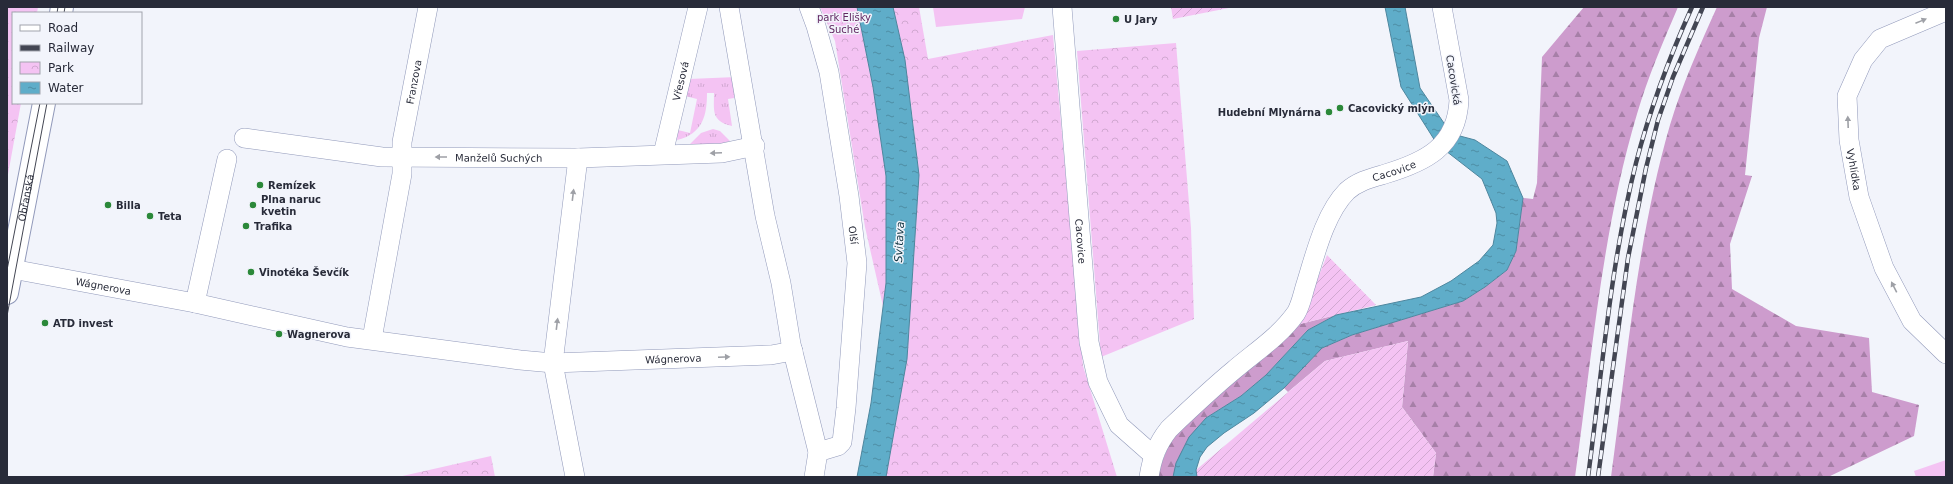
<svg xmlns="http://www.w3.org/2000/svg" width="1953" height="484" viewBox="0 0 1953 484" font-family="'DejaVu Sans',sans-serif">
<defs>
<pattern id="grass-tufts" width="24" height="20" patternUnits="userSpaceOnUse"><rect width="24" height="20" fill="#f4c3f3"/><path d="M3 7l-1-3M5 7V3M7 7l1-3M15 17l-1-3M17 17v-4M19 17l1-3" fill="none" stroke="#d1a8d1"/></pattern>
<pattern id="forest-firs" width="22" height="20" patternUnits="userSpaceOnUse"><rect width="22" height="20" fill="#cd9ccd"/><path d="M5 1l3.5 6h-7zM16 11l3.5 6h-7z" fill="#a67fa7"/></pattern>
<pattern id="park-crowns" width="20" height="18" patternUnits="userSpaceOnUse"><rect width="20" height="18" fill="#f4c3f3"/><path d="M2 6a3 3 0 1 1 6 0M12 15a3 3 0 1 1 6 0" fill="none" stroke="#d1a8d1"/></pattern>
<pattern id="garden-furrows" width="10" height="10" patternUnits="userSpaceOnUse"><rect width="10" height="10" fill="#f4c3f3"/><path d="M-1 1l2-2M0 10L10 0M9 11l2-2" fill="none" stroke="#d1a8d1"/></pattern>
<pattern id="water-ripples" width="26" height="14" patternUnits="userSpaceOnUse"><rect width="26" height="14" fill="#5fadc9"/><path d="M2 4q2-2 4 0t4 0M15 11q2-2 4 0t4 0" fill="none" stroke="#4e8da4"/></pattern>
</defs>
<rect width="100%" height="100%" fill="#f2f4fb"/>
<path fill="url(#grass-tufts)" d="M 736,77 L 738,93 L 734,93 L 734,98 L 728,99 L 732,126 C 711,121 714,111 714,93 L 707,93 C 707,115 703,134 677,140 L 678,130 L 690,133 L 697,99 L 685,96 L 689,79 Z
M 713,129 L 720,131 L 730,141 L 717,145 L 687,147 L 701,133 Z"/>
<path fill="url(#forest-firs)" d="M 1584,7 L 1678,7 C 1663,42 1648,77 1637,114 C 1602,231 1592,356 1575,477 L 1433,477 L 1436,453 L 1402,407 L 1408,341 L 1325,361 L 1288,392 L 1284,388 L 1322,348 L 1352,335 L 1463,301 L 1485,287 L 1507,270 L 1516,251 L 1523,198 L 1533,199 L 1537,183 L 1542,57 Z
M 1717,7 L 1767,7 L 1759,38 L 1745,175 L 1752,176 L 1730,244 L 1732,289 L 1796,326 L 1869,338 L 1872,392 L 1919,405 L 1914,436 L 1828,477 L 1611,477 C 1627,360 1637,239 1670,125 C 1682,85 1700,45 1717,7 Z
M 1336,315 L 1308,330 L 1266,375 L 1241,396 L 1206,418 L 1173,477 L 1156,477 L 1172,437 L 1300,324 Z"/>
<path fill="url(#park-crowns)" d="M 7,7 L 38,7 L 37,13 L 13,13 L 13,103 L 21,103 L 7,180 Z
M 820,7 L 857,7 L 873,87 L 886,176 L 886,283 L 883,306 L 865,227 L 835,41 Z
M 893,7 L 919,7 L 928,59 L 1053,35 L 1083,366 L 1117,477 L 886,477 L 907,359 L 919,175 L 911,104 Z
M 1176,43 L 1191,228 L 1194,319 L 1101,357 L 1077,51 Z
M 491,456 L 495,477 L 398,477 Z"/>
<path fill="url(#garden-furrows)" d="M 1171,7 L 1234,7 L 1173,19 Z
M 1327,255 L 1376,305 L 1300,324 Z
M 1408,341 L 1402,407 L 1436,453 L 1433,477 L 1197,477 L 1196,470 L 1325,361 Z"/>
<path fill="#f4c3f3" d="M 933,7 L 1025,7 L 1022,19 L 936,27 Z
M 1946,460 L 1946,477 L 1916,477 L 1914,471 Z"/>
<path fill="url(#water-ripples)" stroke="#4e869e" d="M 857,7 L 893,7 L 905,60 L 919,175 L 907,359 L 886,477 L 857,477 L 871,403 L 886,283 L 886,176 L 873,87 Z
M 1385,7 L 1405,7 L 1420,88 L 1448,129 L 1460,136 L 1475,140 L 1507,161 L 1523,198 L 1516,251 L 1507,270 L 1485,287 L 1463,301 L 1352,335 L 1322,348 L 1284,388 L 1254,413 L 1224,433 L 1207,447 L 1200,457 L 1196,470 L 1197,477 L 1173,477 L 1176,463 L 1189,437 L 1206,418 L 1241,396 L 1266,375 L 1308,330 L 1336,315 L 1421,297 L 1451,281 L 1479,261 L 1493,245 L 1497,223 L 1496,213 L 1482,179 L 1437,144 L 1401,87 Z"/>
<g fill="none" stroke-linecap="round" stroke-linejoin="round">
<g stroke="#9199ba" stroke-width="20">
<g id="street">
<path d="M 729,7 L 765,216 L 781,283 L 791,344 L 818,452 L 814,477"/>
<path id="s1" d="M 809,7 L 816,26 L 829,72 L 849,196 L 857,263 L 846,408 L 842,442 L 838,446 L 818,452"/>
<path id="s2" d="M 1062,7 L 1089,342 L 1098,382 L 1119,425 L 1153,455"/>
<path id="s3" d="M 1946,11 L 1880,39 L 1863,60 L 1847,96 L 1849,140 L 1859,197 L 1884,268 L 1912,321 L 1946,354"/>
<path id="s4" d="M 244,138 L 382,157 L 578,158 L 722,153 L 755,146"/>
<path id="s5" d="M 663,154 L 698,7"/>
<path id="s6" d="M 12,269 L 195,303 L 347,337 L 520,360 L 553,363 L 771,355 L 793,351"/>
<path d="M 195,303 L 227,159"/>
<path id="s7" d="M 372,339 L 402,174 L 402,142 L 428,7"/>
<path d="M 575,477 L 553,363 L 578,158"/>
<path id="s8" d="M 1149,477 C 1152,458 1157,444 1169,429 C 1190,409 1211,389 1234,370 C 1255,352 1280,336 1296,313 C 1301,305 1303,293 1306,284 C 1315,255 1325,213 1347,191 C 1358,181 1371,178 1385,174 C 1425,162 1457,147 1459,100 L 1442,7"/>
</g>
</g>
<g stroke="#9199ba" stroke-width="24">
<g id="secondary">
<path d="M 61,13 L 62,7"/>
<path id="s9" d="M 7,293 L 44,103"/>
</g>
</g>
<use href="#street" stroke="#fff" stroke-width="19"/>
<use href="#secondary" stroke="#fff" stroke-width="22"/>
<path stroke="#434653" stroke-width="1" d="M 57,13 L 58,7
M 64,13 L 65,7
M 7,270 L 40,103
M 7,316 L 47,103"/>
<g stroke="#434653" stroke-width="4.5">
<path id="rail" d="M 1588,477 C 1602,373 1610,266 1636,163 C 1650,109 1669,58 1692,7
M 1598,477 L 1628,258 L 1646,168 L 1658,120 L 1673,77 L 1703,7"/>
</g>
<use href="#rail" stroke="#f2f4fb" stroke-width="3" stroke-dasharray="9" stroke-linecap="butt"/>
</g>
<defs><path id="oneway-solid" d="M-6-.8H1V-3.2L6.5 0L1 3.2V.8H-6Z"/></defs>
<g fill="#9ea0a6">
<use href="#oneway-solid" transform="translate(1921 21) rotate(-22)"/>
<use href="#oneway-solid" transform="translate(1848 122) rotate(-92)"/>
<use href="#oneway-solid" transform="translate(716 153) rotate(178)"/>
<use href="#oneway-solid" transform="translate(441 157) rotate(-180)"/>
<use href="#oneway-solid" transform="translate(573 195) rotate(-83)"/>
<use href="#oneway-solid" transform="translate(1894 287) rotate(-117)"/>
<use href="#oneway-solid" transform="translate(557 324) rotate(-83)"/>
<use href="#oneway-solid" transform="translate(724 357) rotate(-2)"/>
</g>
<g fill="#2b8839" stroke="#f2f4fb" stroke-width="1.5">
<circle cx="1116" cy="19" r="4"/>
<circle cx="1340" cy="108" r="4"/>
<circle cx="1329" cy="112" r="4"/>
<circle cx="260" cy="185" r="4"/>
<circle cx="108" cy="205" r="4"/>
<circle cx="253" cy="205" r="4"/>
<circle cx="150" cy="216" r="4"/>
<circle cx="246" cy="226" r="4"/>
<circle cx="251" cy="272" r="4"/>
<circle cx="45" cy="323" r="4"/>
<circle cx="279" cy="334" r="4"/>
</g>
<g text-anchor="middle" stroke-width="3" stroke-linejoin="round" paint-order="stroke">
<g font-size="10" fill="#612762" stroke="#f2f4fb">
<text x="844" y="21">park Elišky<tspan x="844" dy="12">Suché</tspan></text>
</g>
<g font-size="10" font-weight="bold" fill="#282b39" stroke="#f2f4fb" text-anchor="start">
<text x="1124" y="23">U Jary</text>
<text x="1348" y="112">Cacovický mlýn</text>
<text x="1321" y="116" text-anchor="end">Hudební Mlynárna</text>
<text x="268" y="189">Remízek</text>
<text x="261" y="203">Plna naruc<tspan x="261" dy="12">kvetin</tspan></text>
<text x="116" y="209">Billa</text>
<text x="158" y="220">Teta</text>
<text x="254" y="230">Trafika</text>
<text x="259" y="276">Vinotéka Ševčík</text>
<text x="53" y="327">ATD invest</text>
<text x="287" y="338">Wagnerova</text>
</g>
<g font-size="10" fill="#282b39" stroke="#f2f4fb">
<text transform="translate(1454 80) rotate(81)" y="4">Cacovická</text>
<text dy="4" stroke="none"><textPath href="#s5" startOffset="75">Vřesová</textPath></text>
<text dy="4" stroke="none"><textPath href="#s7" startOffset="261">Franzova</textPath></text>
<text dy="4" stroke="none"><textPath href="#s4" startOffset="256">Manželů Suchých</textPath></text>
<text dy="4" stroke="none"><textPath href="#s3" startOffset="212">Vyhlídka</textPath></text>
<text dy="4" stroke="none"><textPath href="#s8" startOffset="410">Cacovice</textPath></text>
<text dy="4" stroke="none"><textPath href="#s9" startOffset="97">Obřanská</textPath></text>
<text dy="4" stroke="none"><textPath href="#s1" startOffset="233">Olší</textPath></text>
<text dy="4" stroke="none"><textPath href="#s2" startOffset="235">Cacovice</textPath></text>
<text dy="4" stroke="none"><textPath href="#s6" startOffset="93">Wágnerova</textPath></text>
<text dy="4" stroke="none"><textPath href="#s6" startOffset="670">Wágnerova</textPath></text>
</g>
<g font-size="11" font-style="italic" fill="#0f3440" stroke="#f2f4fb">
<text transform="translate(899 242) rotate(-87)" y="4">Svitava</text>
</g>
</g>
<rect width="1953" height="484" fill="none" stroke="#282b39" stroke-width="16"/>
<rect x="12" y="12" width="130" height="92" fill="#f2f4fb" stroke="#a1a4ad"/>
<rect x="20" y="25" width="20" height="6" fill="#ffffff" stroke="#a1a4ad"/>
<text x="48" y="32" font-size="12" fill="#282b39">Road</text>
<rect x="20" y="45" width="20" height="6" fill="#434653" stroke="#a1a4ad"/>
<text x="48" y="52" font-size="12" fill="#282b39">Railway</text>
<rect x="20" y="62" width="20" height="12" fill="url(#park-crowns)" stroke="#a1a4ad"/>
<text x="48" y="72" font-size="12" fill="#282b39">Park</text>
<rect x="20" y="82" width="20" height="12" fill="url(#water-ripples)" stroke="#a1a4ad"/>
<text x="48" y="92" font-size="12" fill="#282b39">Water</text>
</svg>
